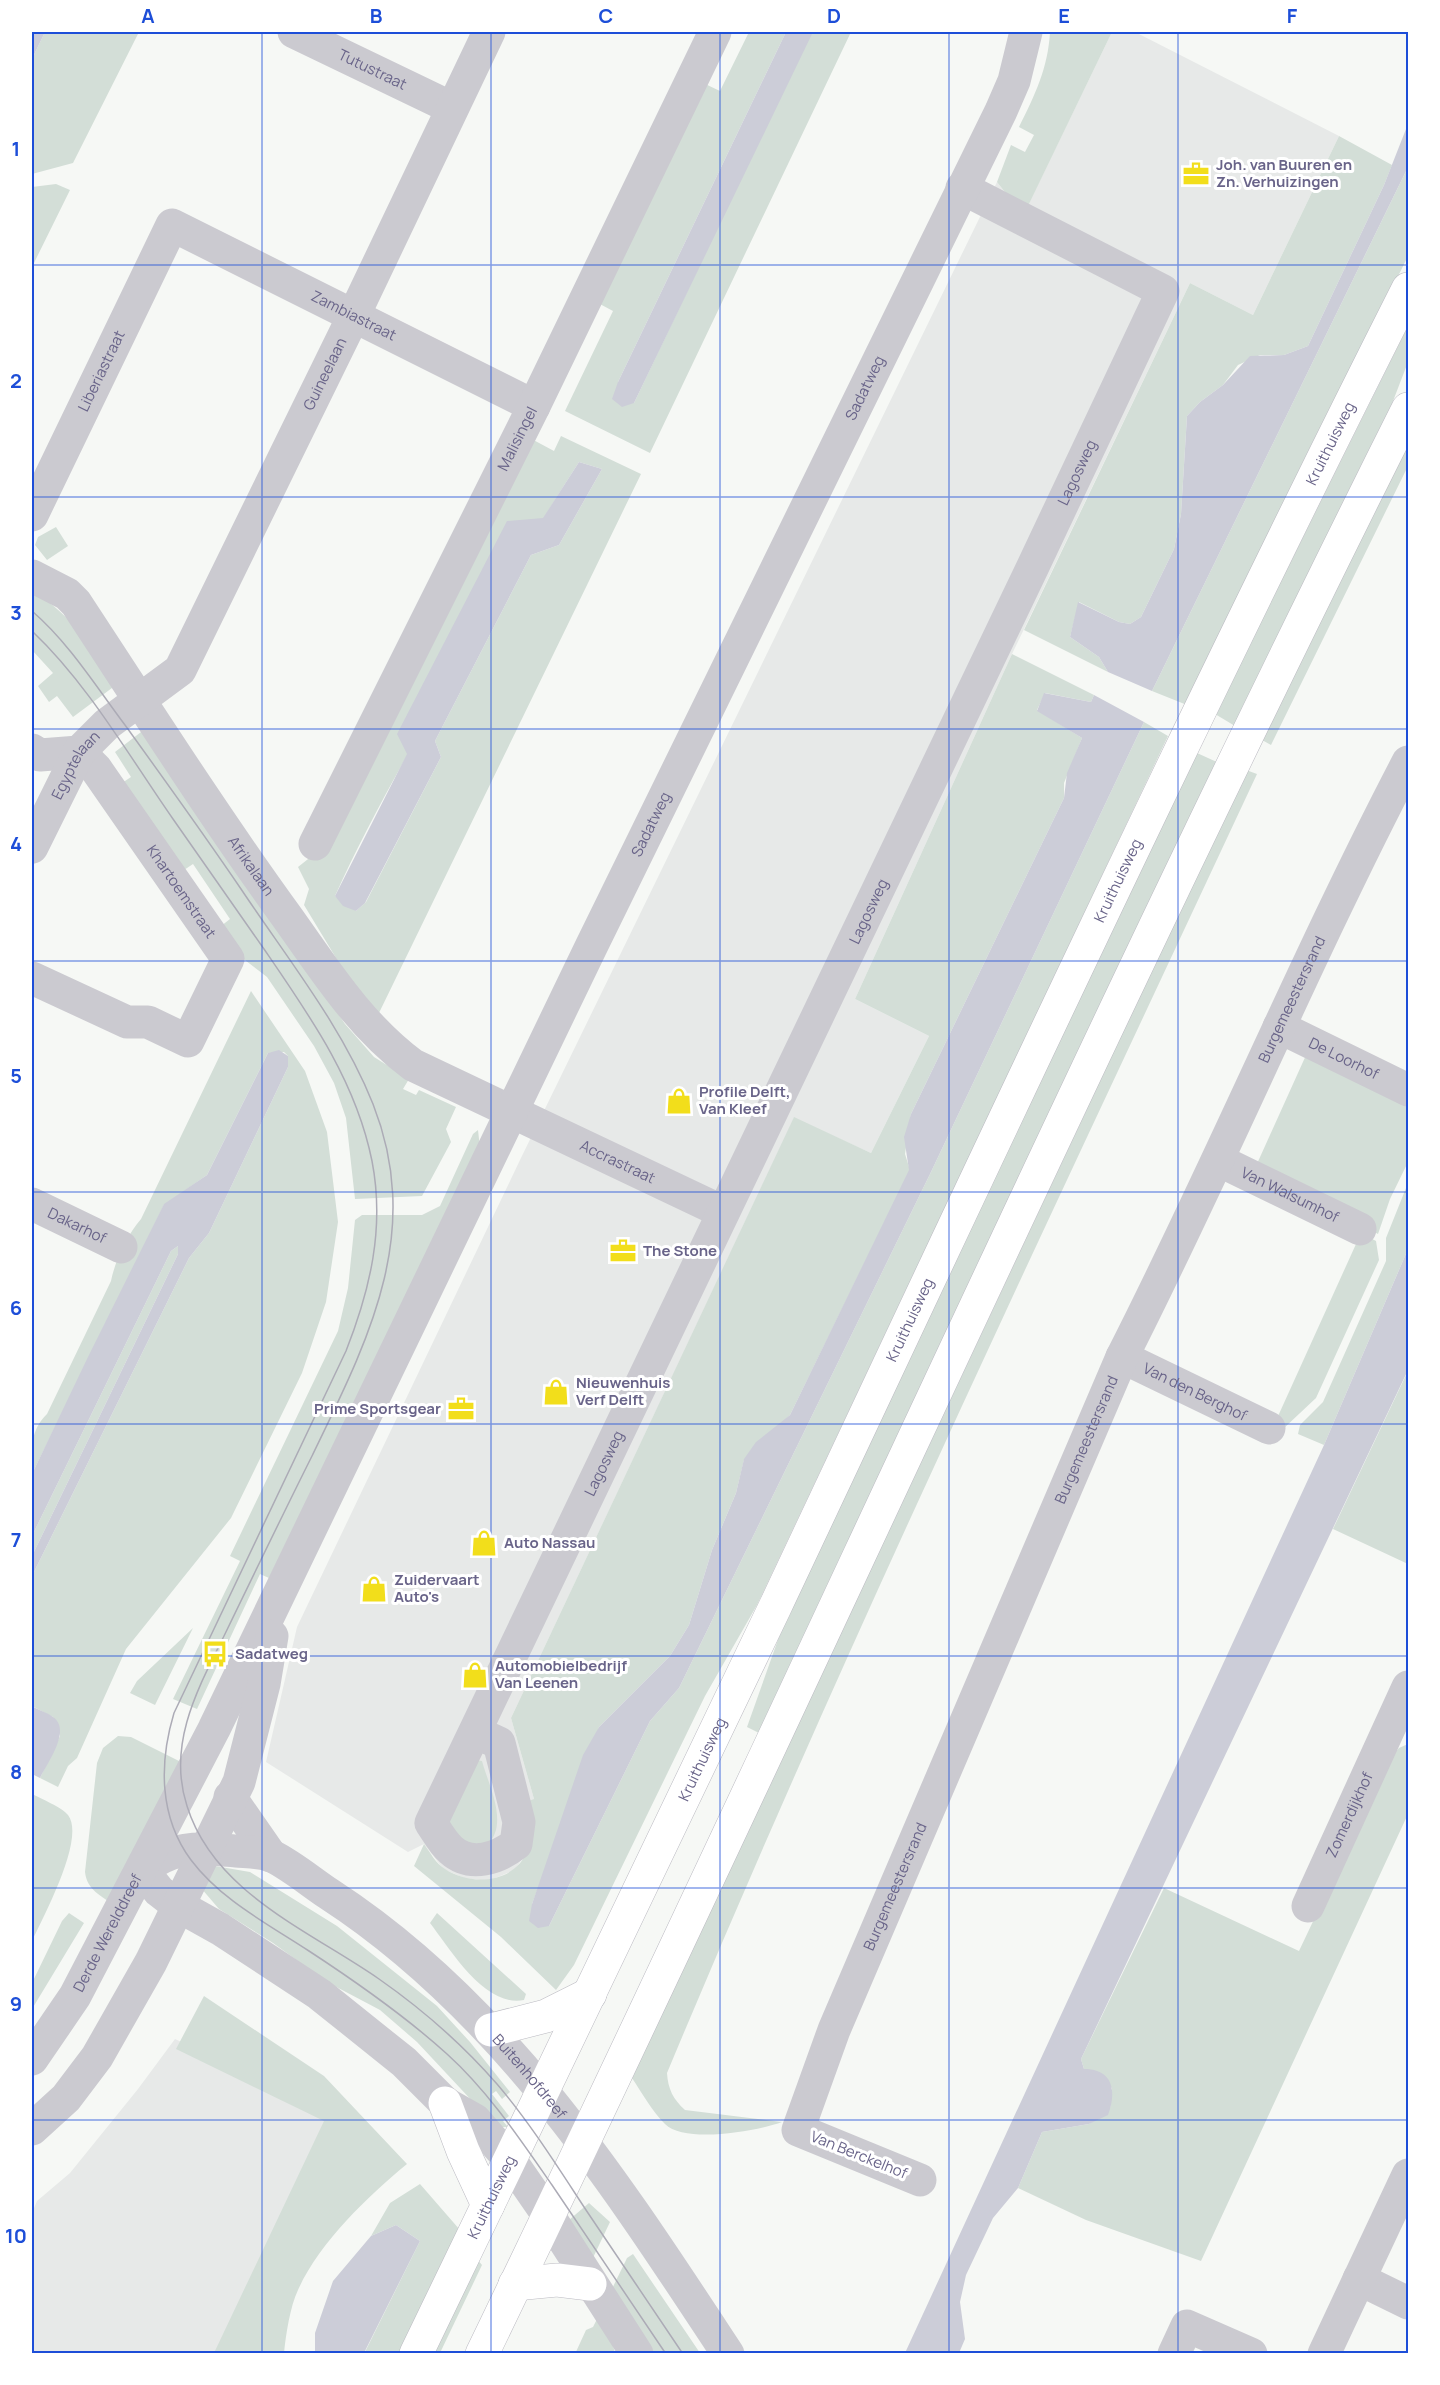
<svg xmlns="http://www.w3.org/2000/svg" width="1440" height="2385" viewBox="0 0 1440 2385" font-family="Manrope,sans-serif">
<rect width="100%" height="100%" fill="#f6f8f5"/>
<path fill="#e7e9e8" d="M 1112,32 L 1135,32 L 1339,136 L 1253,315 L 1190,283 L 1012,654 L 855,999 L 929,1036 L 871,1153 L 794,1118 L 511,1718 L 534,1799 L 529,1848 L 515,1870 L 488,1881 L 464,1878 L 443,1869 L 424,1844 L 408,1852 L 266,1762 L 297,1627 L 520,1160 L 997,182 L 1011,200 L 1027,207 Z
M 175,2039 L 338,2115 L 222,2353 L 32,2353 L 32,2213 L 37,2201 L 70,2173 L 138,2089 Z"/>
<path fill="#d3ded7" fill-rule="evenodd" d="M 45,32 L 139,32 L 73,163 L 32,174 L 32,59 Z
M 749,32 L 786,32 L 618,382 L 634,403 L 811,32 L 851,32 L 650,453 L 565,411 L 613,311 L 598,303 L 701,82 L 720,91 Z
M 1050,32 L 1112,32 L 1027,208 L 1011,200 L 997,182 L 1011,145 L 1025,152 L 1034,135 L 1019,127 C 1035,95 1048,68 1050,32 Z
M 1339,136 L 1392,165 L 1384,185 L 1308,346 L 1284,355 L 1260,355 L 1238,365 L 1223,385 L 1200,402 L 1187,416 L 1181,514 L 1174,549 L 1141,617 L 1130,624 L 1119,622 L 1079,602 L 1070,637 L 1099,657 L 1108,672 L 1024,630 L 1190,283 L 1253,315 Z
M 1408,167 L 1408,256 L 1187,705 L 1152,691 Z
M 56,184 L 70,190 L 32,267 L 32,187 Z
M 1408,326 L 1408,362 L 1380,435 L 1235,726 L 1215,714 Z
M 526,436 L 554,451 L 561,436 L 641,474 L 378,1015 L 353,986 L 304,905 L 309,889 L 298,867 L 322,848 ZM 579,462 L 602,469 L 559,545 L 531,555 L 435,741 L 441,757 L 366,902 L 356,911 L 335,896 C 369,820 412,747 453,674 C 494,603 534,531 579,462 Z
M 1408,442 L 1408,466 L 1271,745 L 1262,740 Z
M 56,527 L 68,546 L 47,560 L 35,545 L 38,537 Z
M 32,591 C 74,616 89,646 116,685 L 73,717 L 57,696 L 49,702 L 38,686 L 53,673 L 32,650 Z
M 1012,654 L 1094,695 L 1091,702 L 1045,693 L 1037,710 L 1082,738 L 1064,783 L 1064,798 L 911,1114 L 905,1154 L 910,1170 L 790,1415 L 744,1460 L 736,1493 L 712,1550 L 689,1625 L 670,1656 L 599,1727 L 532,1904 L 549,1926 L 650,1721 L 679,1688 L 931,1172 L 1144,722 L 1168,736 L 757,1605 L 705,1696 L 574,1965 L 556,1990 L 501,1937 L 414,1866 L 424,1844 C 430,1852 436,1864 445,1869 C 472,1887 516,1883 528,1849 C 532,1837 527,1815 526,1802 L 534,1799 L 511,1718 L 794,1117 L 871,1153 L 929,1036 L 855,999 Z
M 145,729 L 345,1024 L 374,1057 L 409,1079 L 403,1089 L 416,1095 L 419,1090 L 456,1107 L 446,1129 L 451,1142 L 422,1196 L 355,1199 L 346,1118 L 334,1083 L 314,1046 L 267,977 L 229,948 L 216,930 L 230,919 L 193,864 L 178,874 L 119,785 L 131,777 L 115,752 Z
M 1197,753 L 1219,763 L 761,1734 L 747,1727 L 785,1620 L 1030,1093 Z
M 1246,770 L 1257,774 C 1056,1205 850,1634 667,2073 C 668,2089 673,2099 685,2110 L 782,2122 C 758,2131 685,2144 665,2124 C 652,2111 642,2093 632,2078 Z
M 251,991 L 305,1071 L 327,1132 L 338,1222 L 326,1302 L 302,1373 L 231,1518 L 126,1649 L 77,1758 L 68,1766 L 58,1787 L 40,1778 L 60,1736 L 53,1717 L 32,1706 L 32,1576 L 189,1258 L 209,1233 L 288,1067 L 288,1056 L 284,1052 L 268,1053 L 207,1175 L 164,1205 L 32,1474 C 32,1449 29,1432 47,1414 L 111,1281 C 115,1261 127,1235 141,1219 Z
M 1307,1053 L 1408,1102 L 1408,1162 L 1390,1199 L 1378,1234 L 1256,1166 Z
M 478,1130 L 480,1148 L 269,1578 L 260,1574 L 197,1709 L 173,1699 L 240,1561 L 230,1556 L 338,1331 L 348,1288 L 355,1220 L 362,1215 L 422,1215 L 440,1206 L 473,1134 Z
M 1408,1183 L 1408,1249 L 1324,1445 L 1298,1434 L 1300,1425 L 1323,1402 L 1386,1261 L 1386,1238 Z
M 1361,1233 L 1376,1241 L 1379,1260 L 1316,1398 L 1283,1429 L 1274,1425 Z
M 178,1246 L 178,1254 L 32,1556 L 32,1536 L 171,1251 Z
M 1406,1375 L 1408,1377 L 1408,1564 L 1333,1529 Z
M 193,1628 L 155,1705 L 130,1693 L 137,1681 Z
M 118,1736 L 131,1737 L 183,1763 L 116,1906 C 101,1896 87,1890 85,1872 L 97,1763 L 103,1748 Z
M 1408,1744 L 1408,1814 L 1201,2261 L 1086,2220 L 1018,2188 L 1042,2132 L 1089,2124 L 1110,2108 L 1112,2088 L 1084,2069 L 1081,2059 L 1164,1888 L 1299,1951 L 1391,1757 L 1399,1748 Z
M 475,1760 L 482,1761 C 489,1787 510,1825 486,1846 L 464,1846 L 447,1821 Z
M 32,1794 C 40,1798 63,1808 68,1815 C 86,1838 43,1917 32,1941 Z
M 209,1865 L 250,1872 L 337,1926 L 437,2006 L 470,2042 L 510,2092 L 502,2099 L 496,2091 L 492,2094 L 509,2116 L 503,2121 L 508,2127 L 501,2127 L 489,2119 L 417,2042 L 380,2010 L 327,1982 L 273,1943 L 219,1909 L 195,1881 Z
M 69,1913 L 84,1923 L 32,2009 L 32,1983 L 62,1921 Z
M 437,1913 L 526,1994 L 524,2000 C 485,2008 450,1949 430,1923 Z
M 204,1996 L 324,2076 L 407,2164 C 368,2196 319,2243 298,2290 C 290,2307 286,2334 284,2353 L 214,2353 L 324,2121 L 176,2049 Z
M 420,2184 L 460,2230 L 400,2353 L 364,2354 L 420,2241 L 396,2225 L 371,2236 L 390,2203 Z
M 589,2203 L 610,2222 L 590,2264 L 569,2220 Z
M 633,2254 L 700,2353 L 648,2353 L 609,2295 L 627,2258 Z
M 477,2259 L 482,2265 L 440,2353 L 432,2354 Z
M 598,2317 L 610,2334 L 615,2353 L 575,2354 L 586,2330 L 593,2327 Z"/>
<path fill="#cccdd8" d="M 32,32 L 45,32 L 32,59 Z
M 786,32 L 812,34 L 634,403 L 622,407 L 612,399 L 618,382 Z
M 1408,124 L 1408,167 L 1152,691 L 1108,672 L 1099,657 L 1070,637 L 1078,602 L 1119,622 L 1130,624 L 1141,617 L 1174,549 L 1181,514 L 1187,416 L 1200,402 L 1223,385 L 1250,356 L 1284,355 L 1308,346 L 1384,185 Z
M 579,462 L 602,469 L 559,545 L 531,555 L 435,741 L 441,757 L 365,903 L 356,911 L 343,906 L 335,896 L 407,754 L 397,734 L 507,521 L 543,518 Z
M 1044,693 L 1091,702 L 1094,695 L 1144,722 L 931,1172 L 679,1688 L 650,1721 L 549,1926 L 538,1928 L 529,1921 L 532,1904 L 583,1755 L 599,1727 L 670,1656 L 689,1625 L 712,1550 L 736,1493 L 744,1459 L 756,1442 L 790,1415 L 909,1170 L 904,1137 L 911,1114 L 1064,798 L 1067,773 L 1082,738 L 1037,711 Z
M 279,1050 L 288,1056 L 288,1067 L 209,1233 L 189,1258 L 32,1576 L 32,1556 L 178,1254 L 178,1246 L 171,1251 L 32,1536 L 32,1474 L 87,1359 L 164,1204 L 207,1175 L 268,1053 Z
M 1408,1249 L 1408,1370 L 1081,2059 L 1084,2069 C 1113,2069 1117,2091 1108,2115 L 1089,2124 L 1042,2132 L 1018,2188 L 993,2218 L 966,2275 L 960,2302 L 965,2339 L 959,2353 L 905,2353 L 1324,1445 Z
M 32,1706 C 38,1710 47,1712 53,1717 C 72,1730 47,1763 40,1778 L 32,1774 Z
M 396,2225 L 420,2241 L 364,2353 L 315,2353 L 315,2333 L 333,2281 L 371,2236 Z"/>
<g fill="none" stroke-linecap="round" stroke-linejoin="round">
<g stroke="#bbbac2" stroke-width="34">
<g id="major">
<path d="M 491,2030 L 546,2016 L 590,1994"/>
<path d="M 445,2103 L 463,2151 L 488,2205"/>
<path d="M 515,2284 L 557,2280 L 590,2284"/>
<path id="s16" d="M 416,2354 C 536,2105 657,1856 775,1607 C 983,1166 1188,724 1408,289"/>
<path d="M 482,2354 C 795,1707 1086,1050 1408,409"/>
</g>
</g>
<g stroke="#cbcad0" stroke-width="33">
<path id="s1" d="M 294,32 L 452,108"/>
<path id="s2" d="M 32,515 L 172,225 L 534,406"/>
<path id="s3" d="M 32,576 L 67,594 L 76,603 C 145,708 213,815 287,917 C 325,970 359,1025 413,1065 L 723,1212"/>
<path id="s4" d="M 32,750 L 40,755 L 79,752 L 96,769 L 228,959 L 188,1041 L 148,1022 L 127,1022 L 32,978"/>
<path id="s5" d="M 315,844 L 534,406 L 715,32"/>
<path id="s6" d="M 32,847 L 79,752 L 107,724 L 180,670 L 354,315 L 489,32"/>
<path id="s7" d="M 1279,1027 L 1408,1090"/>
<path id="s8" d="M 1218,1160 L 1360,1229"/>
<path id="s9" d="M 32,1204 L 121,1247"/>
<path id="s10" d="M 1122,1357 L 1269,1428"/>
<path id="s11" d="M 475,1732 L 499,1743 L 519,1822 L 516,1844 C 498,1858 471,1868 451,1850 C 443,1843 437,1832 431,1823 C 677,1313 922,803 1163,291 L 962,188"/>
<path d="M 230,1797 L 271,1856"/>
<path id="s12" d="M 142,1870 C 174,1845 198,1848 236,1851 C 247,1852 262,1852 272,1856 C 292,1866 311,1882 329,1894 C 503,2007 616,2184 728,2354"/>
<path d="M 142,1870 L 159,1891 L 177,1905 L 220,1929 L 319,1994 L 404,2062 L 445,2103 L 475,2120 L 510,2160 L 548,2215 L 637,2354"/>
<path id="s13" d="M 1308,1906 L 1408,1687"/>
<path id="s14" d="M 32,2059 L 75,1996 L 214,1729 L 591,947 L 1001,111 L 1014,81 L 1026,32"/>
<path d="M 32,2129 L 66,2098 L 97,2057 L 151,1962 L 239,1782 L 264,1684 L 272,1636"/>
<path id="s15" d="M 920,2180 L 798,2130 L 834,2030 L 1122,1357 C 1222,1161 1306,957 1408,762"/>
<path d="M 1359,2279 L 1408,2303"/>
<path d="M 1174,2354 L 1187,2326 L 1251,2354"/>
<path d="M 1324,2354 L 1408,2175"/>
</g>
<use href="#major" stroke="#fff" stroke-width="33"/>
<path stroke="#acabb6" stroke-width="1.5" d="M 32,611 C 69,643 95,685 125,725 C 164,779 203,833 241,889 C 287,958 342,1026 373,1104 C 424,1234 368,1340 312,1456 C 282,1516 253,1576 224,1636 C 197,1690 167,1745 187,1806 C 214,1893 310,1931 379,1979 C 422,2009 462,2044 497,2084 C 531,2124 559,2169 588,2213 C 620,2260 651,2307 683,2354
M 32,631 C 88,684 129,756 173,819 C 203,862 234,906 264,949 C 310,1016 356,1081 372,1161 C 385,1228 370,1290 346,1351 L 174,1713 C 159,1763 159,1817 191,1860 C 221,1900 268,1924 309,1951 C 358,1983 404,2015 447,2054 C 488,2091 520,2139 552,2185 C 590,2241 628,2297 666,2354"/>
</g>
<path fill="none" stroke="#1d4ed8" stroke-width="1.5" stroke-opacity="0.55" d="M 262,32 L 262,2354M 491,32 L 491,2354M 720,32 L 720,2354M 949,32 L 949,2354M 1178,32 L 1178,2354M 32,265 L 1408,265M 32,497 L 1408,497M 32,729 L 1408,729M 32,961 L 1408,961M 32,1192 L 1408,1192M 32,1424 L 1408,1424M 32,1656 L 1408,1656M 32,1888 L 1408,1888M 32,2120 L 1408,2120"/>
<defs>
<g id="office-bare" transform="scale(2.07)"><path d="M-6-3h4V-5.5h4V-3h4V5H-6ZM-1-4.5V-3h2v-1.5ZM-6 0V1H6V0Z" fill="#f2de1b" stroke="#fff" stroke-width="2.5" paint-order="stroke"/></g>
<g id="shop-bare" transform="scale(2.07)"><path d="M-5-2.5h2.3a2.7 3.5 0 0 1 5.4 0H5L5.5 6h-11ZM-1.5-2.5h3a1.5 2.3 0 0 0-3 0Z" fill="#f2de1b" stroke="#fff" stroke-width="2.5" paint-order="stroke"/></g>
<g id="bus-bare" transform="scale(2.07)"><path d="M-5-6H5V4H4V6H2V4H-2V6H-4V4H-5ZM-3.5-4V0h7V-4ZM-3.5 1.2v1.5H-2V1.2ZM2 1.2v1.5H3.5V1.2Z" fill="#f2de1b" stroke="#fff" stroke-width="2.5" paint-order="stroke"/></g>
</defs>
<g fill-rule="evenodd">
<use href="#office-bare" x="1196" y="174"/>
<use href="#shop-bare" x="679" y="1101"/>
<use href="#office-bare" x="623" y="1251"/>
<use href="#shop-bare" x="556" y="1392"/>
<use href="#office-bare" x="461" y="1409"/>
<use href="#shop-bare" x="484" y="1543"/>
<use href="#shop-bare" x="374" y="1589"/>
<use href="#bus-bare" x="215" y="1654"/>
<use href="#shop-bare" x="475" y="1675"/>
</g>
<g text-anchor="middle" stroke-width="6" stroke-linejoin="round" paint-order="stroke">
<g font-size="15" fill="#696489" stroke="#fff">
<text dy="5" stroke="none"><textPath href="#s1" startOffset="87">Tutustraat</textPath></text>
<text dy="5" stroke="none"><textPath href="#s2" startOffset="525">Zambiastraat</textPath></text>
<text dy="5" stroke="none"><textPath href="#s2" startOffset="160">Liberiastraat</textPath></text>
<text dy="5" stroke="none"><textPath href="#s6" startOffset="566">Guineelaan</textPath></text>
<text dy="5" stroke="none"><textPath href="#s14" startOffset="1868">Sadatweg</textPath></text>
<text dy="5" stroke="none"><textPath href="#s5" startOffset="453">Malisingel</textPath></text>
<text dy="5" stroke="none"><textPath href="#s16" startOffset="2118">Kruithuisweg</textPath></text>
<text dy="5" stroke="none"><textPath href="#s11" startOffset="1732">Lagosweg</textPath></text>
<text dy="5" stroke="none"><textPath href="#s6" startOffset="93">Egyptelaan</textPath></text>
<text dy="5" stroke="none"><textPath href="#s14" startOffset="1382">Sadatweg</textPath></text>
<text dy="5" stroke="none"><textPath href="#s3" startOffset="368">Afrikalaan</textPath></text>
<text dy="5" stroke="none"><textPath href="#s16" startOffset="1632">Kruithuisweg</textPath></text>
<text dy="5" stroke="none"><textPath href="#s4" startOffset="222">Khartoemstraat</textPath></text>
<text dy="5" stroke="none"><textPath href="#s11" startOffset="1246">Lagosweg</textPath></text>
<text dy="5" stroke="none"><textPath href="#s15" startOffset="1366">Burgemeestersrand</textPath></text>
<text dy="5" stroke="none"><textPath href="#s7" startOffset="72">De Loorhof</textPath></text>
<text dy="5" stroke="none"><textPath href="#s3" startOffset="852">Accrastraat</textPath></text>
<text dy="5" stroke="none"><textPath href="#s8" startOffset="80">Van Walsumhof</textPath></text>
<text dy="5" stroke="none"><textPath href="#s9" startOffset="50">Dakarhof</textPath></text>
<text dy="5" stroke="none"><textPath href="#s16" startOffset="1146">Kruithuisweg</textPath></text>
<text dy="5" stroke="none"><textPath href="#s10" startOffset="81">Van den Berghof</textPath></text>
<text dy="5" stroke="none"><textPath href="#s15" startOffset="880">Burgemeestersrand</textPath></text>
<text dy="5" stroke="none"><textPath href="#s11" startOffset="634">Lagosweg</textPath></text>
<text dy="5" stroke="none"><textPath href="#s16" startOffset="660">Kruithuisweg</textPath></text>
<text dy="5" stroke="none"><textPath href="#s13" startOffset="100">Zomerdijkhof</textPath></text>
<text dy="5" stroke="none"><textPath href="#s15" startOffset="394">Burgemeestersrand</textPath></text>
<text dy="5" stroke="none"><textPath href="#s14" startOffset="147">Derde Werelddreef</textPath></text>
<text dy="5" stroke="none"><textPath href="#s12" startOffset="476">Buitenhofdreef</textPath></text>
<text transform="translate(859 2155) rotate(22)" y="5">Van Berckelhof</text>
<text dy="5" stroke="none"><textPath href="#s16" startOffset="174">Kruithuisweg</textPath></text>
</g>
<g font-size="15" font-weight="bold" fill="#696489" stroke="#fff" text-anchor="start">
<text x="1216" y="170">Joh. van Buuren en<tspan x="1216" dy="17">Zn. Verhuizingen</tspan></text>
<text x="699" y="1097">Profile Delft,<tspan x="699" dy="17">Van Kleef</tspan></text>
<text x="643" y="1256">The Stone</text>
<text x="576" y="1388">Nieuwenhuis<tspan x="576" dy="17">Verf Delft</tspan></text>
<text x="441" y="1414" text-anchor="end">Prime Sportsgear</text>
<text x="504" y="1548">Auto Nassau</text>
<text x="394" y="1585">Zuidervaart<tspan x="394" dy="17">Auto's</tspan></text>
<text x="235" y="1659">Sadatweg</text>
<text x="495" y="1671">Automobielbedrijf<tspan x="495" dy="17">Van Leenen</tspan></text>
</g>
</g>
<rect width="1440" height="2385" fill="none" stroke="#ffffff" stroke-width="66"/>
<rect x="33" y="33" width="1374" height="2319" fill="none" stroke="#1d4ed8" stroke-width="2"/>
<g font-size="20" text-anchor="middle" font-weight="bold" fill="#1d4ed8">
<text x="148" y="23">A</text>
<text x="376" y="23">B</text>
<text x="606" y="23">C</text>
<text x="834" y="23">D</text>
<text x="1064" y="23">E</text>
<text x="1292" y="23">F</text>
<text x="16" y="156">1</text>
<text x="16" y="388">2</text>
<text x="16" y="620">3</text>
<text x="16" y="851">4</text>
<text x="16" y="1083">5</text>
<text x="16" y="1315">6</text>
<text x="16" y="1547">7</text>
<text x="16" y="1779">8</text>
<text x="16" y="2011">9</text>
<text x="16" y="2243">10</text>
</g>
</svg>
